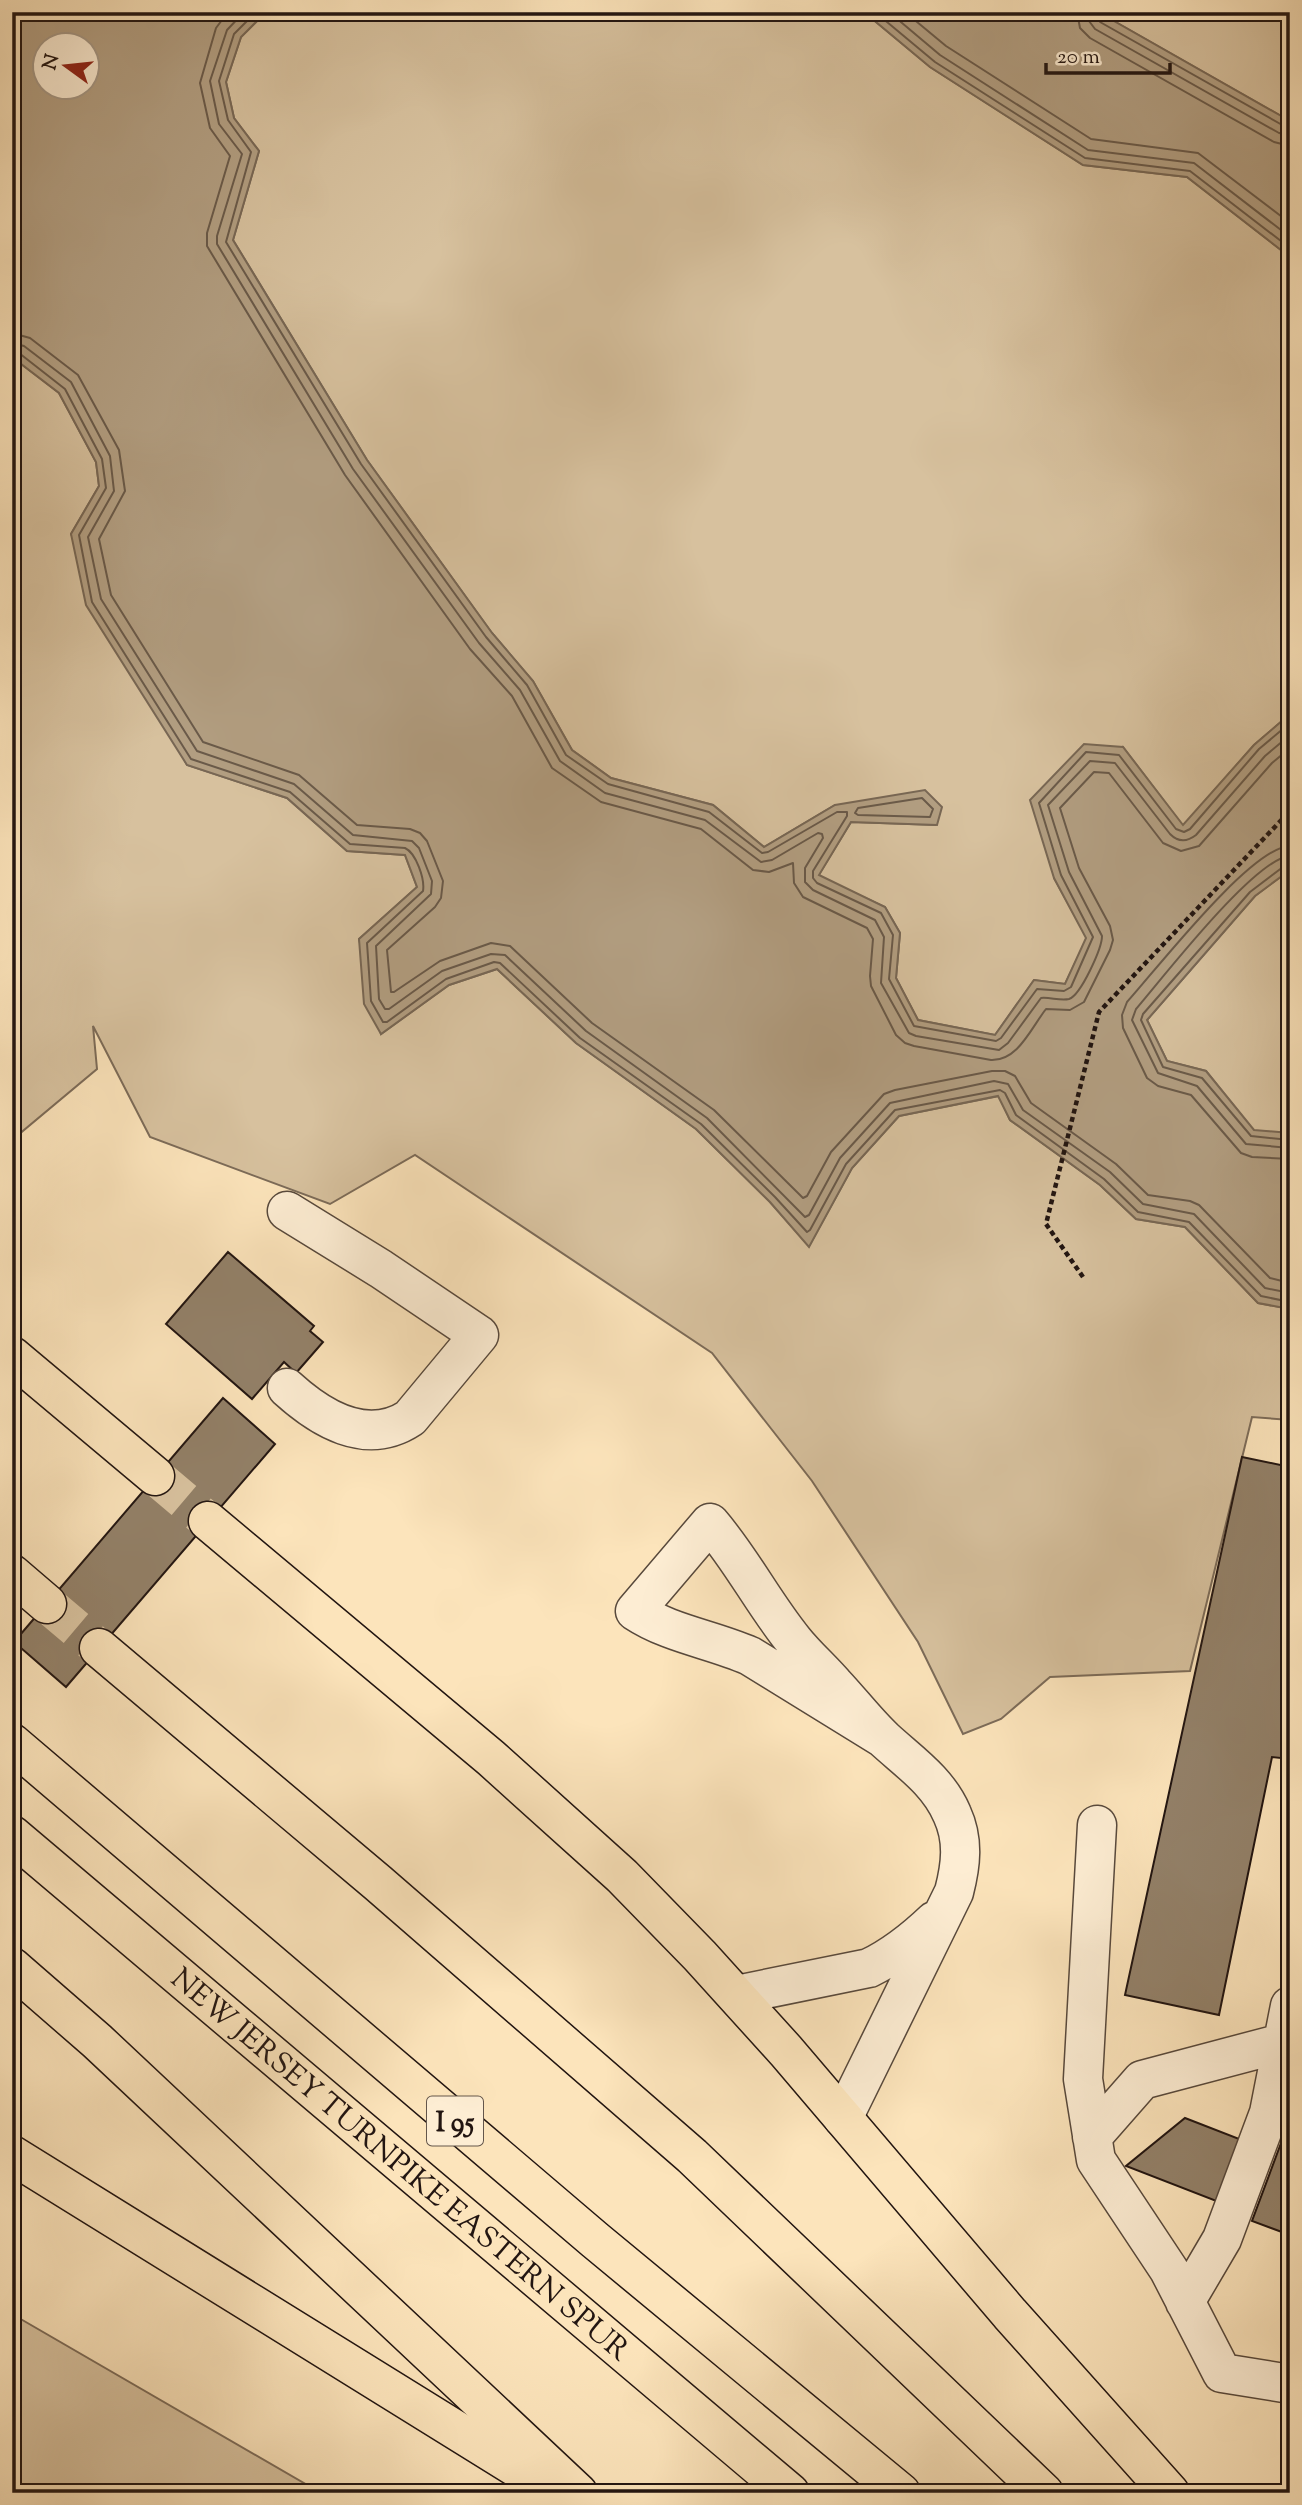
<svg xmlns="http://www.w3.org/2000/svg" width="1302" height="2505" viewBox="0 0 1302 2505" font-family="'Sorts Mill Goudy',serif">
<rect width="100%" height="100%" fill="#fce4bb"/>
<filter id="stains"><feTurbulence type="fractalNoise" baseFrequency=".00286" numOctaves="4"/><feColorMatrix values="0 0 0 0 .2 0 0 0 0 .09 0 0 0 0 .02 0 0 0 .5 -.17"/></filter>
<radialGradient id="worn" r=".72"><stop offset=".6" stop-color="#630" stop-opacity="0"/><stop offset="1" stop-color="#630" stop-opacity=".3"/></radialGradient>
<path fill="#d7c19e" stroke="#7c6b58" stroke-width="2" d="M 266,12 L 864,12 L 930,67 L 1083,165 L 1187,177 L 1290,257 L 1290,714 L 1254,745 L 1183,826 L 1123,747 L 1054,878 L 1087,938 L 1065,984 L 1034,980 L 995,1035 L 918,1020 L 896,978 L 900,933 L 885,907 L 818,876 L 851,822 L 936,825 L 835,805 L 764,847 L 713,805 L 611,778 L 572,750 L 533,681 L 492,633 L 367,460 L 233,240 L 259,151 L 234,118 L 226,82 L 241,37 Z
M 1098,12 L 1290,12 L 1290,121 Z
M 12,357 L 59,393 L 96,462 L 99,486 L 71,534 L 187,765 L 287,798 L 347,851 L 405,855 L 417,887 L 359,939 L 381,1034 L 449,985 L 497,969 L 576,1043 L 696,1129 L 770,1202 L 809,1246 L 852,1168 L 899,1116 L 999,1096 L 1010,1120 L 1100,1185 L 1136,1219 L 1185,1227 L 1258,1303 L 1290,1309 L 1290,1420 L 1252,1417 L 1190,1671 L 1050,1677 L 1001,1719 L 963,1734 L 918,1642 L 812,1481 L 712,1353 L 415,1155 L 330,1204 L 150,1137 L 93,1026 L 97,1069 L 12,1140 Z
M 1290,870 L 1290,1133 L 1254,1131 L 1206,1071 L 1167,1061 L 1147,1020 L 1255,896 Z
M 12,2314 L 321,2493 L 12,2493 Z"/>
<path fill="#b29e81" stroke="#786754" stroke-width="2" fill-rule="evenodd" d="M 12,12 L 266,12 L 241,37 L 226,82 L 234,118 L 259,151 L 233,240 L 367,460 L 492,633 L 533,681 L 572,750 L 611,778 L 713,805 L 764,847 L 835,805 L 925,790 L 942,807 L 937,825 L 851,822 L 819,875 L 885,907 L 900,933 L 896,978 L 918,1020 L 995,1035 L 1034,980 L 1065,984 L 1086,938 L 1054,878 L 1030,800 L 1084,744 L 1123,747 L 1183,825 L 1254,745 L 1290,714 L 1290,870 L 1255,896 L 1147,1020 L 1167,1061 L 1206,1071 L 1254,1130 L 1290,1133 L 1290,1309 L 1258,1303 L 1185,1227 L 1136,1219 L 1100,1185 L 1010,1120 L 998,1096 L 899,1116 L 852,1168 L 809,1247 L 770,1202 L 696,1129 L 576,1043 L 497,969 L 449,985 L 381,1034 L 364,1004 L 359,939 L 417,887 L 405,855 L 347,851 L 287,798 L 187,765 L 86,605 L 71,534 L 99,486 L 96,462 L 59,393 L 12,357 ZM 46,46 L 88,46 L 88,88 L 46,88 Z
M 864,12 L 1098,12 L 1290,121 L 1290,257 L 1187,177 L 1083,165 L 930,67 Z"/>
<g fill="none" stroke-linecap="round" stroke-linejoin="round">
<path stroke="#6a5a49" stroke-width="2" d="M 228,12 L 216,28 L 200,83 L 210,128 L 230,156 L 207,233 L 207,246 L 345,475 L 470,649 L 512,696 L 552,768 L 601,802 L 701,829 L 753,870 L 769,872 L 793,863 L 794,883 L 803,897 L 867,928 L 873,939 L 870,976 L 871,986 L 896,1035 L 905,1043 L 914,1046 L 991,1060 C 1018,1061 1031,1028 1046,1009 L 1070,1010 L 1084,1002 L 1110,950 L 1113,940 L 1110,926 L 1079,868 L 1060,808 L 1094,772 L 1109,773 L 1163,843 L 1181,851 L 1199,846 L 1272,763 L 1290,748
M 244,12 L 227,30 L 210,81 L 219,124 L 242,154 L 217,236 L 217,244 L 353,469 L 479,643 L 520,690 L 560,761 L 605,793 L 705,820 L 761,862 L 772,860 L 818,833 L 822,834 L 823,838 L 805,868 L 805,882 L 813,890 L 875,920 L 884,937 L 881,983 L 909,1033 L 916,1036 L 999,1050 L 1008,1043 L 1041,998 C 1050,997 1060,1001 1069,999 C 1081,995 1102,948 1102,936 L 1069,872 L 1048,805 L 1090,761 L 1115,763 L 1170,834 C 1178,842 1187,842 1196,835 L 1265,756 L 1290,735
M 256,12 L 234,34 L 219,81 L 228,120 L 251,152 L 226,242 L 361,464 L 486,637 L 527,685 L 566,755 L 608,784 L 709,812 L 762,853 L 768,852 L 837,812 L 847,812 L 847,816 L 813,871 L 813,878 L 817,883 L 881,913 L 893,935 L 889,979 L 914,1026 L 996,1041 L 1001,1038 L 1037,989 L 1064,991 L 1071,987 L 1093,937 L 1061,875 L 1039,803 L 1086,752 L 1119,755 L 1176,829 L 1184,832 L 1190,829 L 1259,749 L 1290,723
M 875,12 L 935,62 L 1085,158 L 1190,171 L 1290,248
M 889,12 L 940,55 L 1088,150 L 1194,163 L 1290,237
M 905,12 L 946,46 L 1091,139 L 1198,153 L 1290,223
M 1077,12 L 1080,28 L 1090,38 L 1274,142 L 1290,146
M 1087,12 L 1089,21 L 1095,29 L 1279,133 L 1290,135
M 1096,12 L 1100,22 L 1284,126 L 1290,126
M 12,333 L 30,338 L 78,375 L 119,450 L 125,491 L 99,539 L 111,595 L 203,742 L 299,775 L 357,825 L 410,829 L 420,833 L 427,841 L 443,881 L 441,898 L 435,907 L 387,950 L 391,992 L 394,992 L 440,961 L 491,943 L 510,946 L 592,1023 L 714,1110 L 803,1198 L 807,1196 L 831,1152 L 884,1094 L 895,1090 L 992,1071 L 1005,1071 L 1015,1076 L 1031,1103 L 1116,1164 L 1148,1195 L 1190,1201 L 1199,1205 L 1270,1278 L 1290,1283
M 12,343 L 24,346 L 71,382 L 110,456 L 114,491 L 88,537 L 101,599 L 197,751 L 294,784 L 353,835 L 412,841 L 419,848 L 432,881 L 431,894 L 376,946 L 379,999 L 385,1009 L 389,1009 L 442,971 L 491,954 L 505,955 L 586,1031 L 707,1118 L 805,1217 L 809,1215 L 840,1158 L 890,1103 L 994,1081 L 1008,1084 L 1023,1110 L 1110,1172 L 1143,1204 L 1194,1214 L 1265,1288 L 1290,1293
M 12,352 L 19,353 L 65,389 L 102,459 L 106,488 L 79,535 L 92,602 L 191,759 L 290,792 L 350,844 L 405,848 C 416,853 425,879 423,891 L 367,943 L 371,1001 L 383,1022 L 387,1022 L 446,979 L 494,962 L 500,963 L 580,1038 L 701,1124 L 775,1197 L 807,1232 L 810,1230 L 846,1164 L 895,1110 L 1000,1090 L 1005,1093 L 1016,1115 L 1104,1179 L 1138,1212 L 1189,1222 L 1261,1296 L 1290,1302
M 922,798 L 933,809 L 930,817 L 858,815 L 855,813 L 858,808 Z
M 1290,846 C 1251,847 1156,970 1127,1002 L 1122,1015 L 1123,1028 L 1147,1078 L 1158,1086 L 1191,1095 L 1241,1153 L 1252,1157 L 1290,1159
M 1290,856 C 1255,858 1162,979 1136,1009 L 1132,1020 L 1158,1073 L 1197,1086 L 1246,1144 L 1290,1148
M 1290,865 L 1283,867 L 1250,892 L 1143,1014 L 1141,1020 L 1163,1067 L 1202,1078 L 1251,1136 L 1290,1140"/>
</g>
<path fill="#938169" stroke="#221511" stroke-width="2" d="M 228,1252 L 314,1326 L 310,1331 L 323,1342 L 296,1373 L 284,1362 L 252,1399 L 166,1324 Z
M 223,1398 L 275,1444 L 66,1687 L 14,1642 Z
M 1242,1457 L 1290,1467 L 1290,1759 L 1272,1757 L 1219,2015 L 1125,1995 Z
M 1185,2118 L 1247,2142 L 1224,2204 L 1126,2166 Z
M 1290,2119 L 1290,2235 L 1252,2221 Z"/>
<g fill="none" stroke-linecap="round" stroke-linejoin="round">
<path stroke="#dbc5a2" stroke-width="38" stroke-dasharray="38 19" stroke-linecap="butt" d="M 155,1476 L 208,1521
M 47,1604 L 99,1648"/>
<g stroke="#58493c" stroke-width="41">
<path id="minor" d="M 287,1388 C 320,1418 366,1447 410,1418 L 479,1335 L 381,1269 L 287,1211
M 1097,1825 L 1083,2079 L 1096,2160 L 1169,2270 L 1222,2373 L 1290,2384
M 736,1995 L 869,1968 C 894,1956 914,1940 934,1921
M 843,2118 L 954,1892 C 961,1865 964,1840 952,1814 C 938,1781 909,1762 884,1739 C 866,1722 851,1702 834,1684 C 821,1669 806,1656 794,1641 C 763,1603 742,1560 710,1523 L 635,1611 C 670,1634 711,1639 750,1656 L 883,1738
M 1092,2137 L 1142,2080 L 1282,2043
M 1185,2302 L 1222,2239 L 1269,2113 L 1290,2006"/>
</g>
<g stroke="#221511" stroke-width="41">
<g id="highway">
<path d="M 12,1356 L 155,1476"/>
<path d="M 208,1521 L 491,1758 L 622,1876 L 700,1956 L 786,2051 L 1010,2314 L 1170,2493"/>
<path d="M 12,1574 L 47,1604"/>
<path d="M 99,1648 L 378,1883 L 692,2156 L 1044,2493"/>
<path d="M 12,1743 L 595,2240 L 901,2493"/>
<path id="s1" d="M 12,1835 L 790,2493"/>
<path d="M 12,1967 L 97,2041 L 578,2493"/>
<path d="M 12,2155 L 546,2486"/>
</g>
</g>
<path stroke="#221511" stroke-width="4.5" stroke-dasharray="5 3.5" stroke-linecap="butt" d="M 1083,1277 L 1046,1224 L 1099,1012 L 1290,811"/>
<use href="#minor" stroke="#fdedd3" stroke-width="38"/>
<use href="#highway" stroke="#fce4bb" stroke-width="38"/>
</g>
<g text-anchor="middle" stroke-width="5" stroke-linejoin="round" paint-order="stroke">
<rect fill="#fdedd3" stroke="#64564b" stroke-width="2" x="427" y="2096.5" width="56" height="49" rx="5"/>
<g font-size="28" font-weight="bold" fill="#221511">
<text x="455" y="2131">I 95</text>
</g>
<g font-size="30" fill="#221511" stroke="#fdedd3">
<text dy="10" stroke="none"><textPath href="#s1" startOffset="509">NEW JERSEY TURNPIKE EASTERN SPUR</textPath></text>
</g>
</g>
<rect width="1302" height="2505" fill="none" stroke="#fce4bb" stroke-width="42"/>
<rect x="14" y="14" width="1274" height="2477" fill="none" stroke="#221511" stroke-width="3.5"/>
<rect x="21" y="21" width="1260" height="2463" fill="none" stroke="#221511" stroke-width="2"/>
<g transform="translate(66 66) rotate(285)"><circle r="33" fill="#fdedd3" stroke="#a59785" stroke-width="2"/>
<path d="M0-5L12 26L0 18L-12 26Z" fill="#8f2418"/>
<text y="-10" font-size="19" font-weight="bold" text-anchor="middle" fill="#221511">N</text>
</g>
<path d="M1046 63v10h124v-10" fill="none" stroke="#221511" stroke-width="3.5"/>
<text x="1057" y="63" font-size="21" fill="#221511" stroke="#fdedd3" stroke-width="5" paint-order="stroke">20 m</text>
<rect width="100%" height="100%" filter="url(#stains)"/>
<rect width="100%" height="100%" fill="url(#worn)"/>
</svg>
